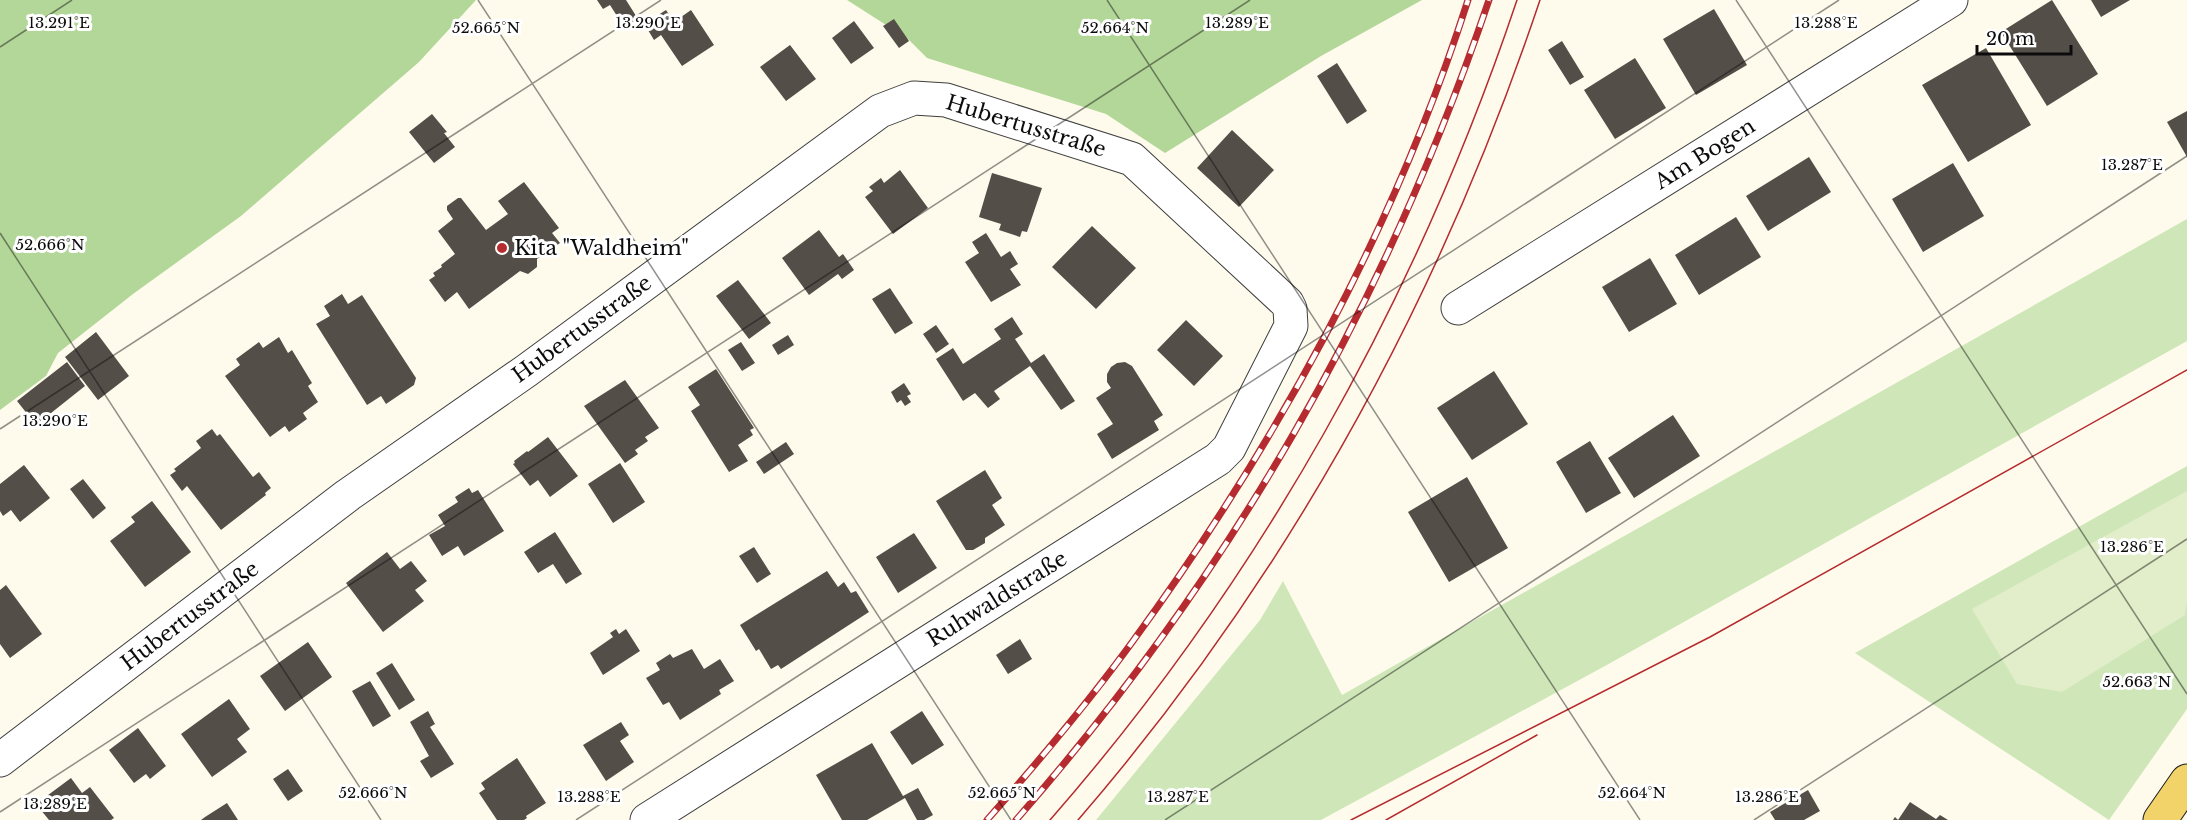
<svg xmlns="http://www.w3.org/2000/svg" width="2187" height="820" viewBox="0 0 2187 820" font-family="'Libre Baskerville',serif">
<rect width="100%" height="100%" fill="#fefbec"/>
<path fill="#cfe7b8" d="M 2187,219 L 2187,341 L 1605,666 L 1321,820 L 1096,820 L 1260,620 L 1283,581 L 1342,695 Z
M 2187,466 L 2187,709 L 2109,820 L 1855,653 Z"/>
<path fill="#b3d798" d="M 0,0 L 476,0 L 419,62 L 241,216 L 133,294 L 58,353 L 46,376 L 0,410 Z
M 847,0 L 1422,0 L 1321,56 L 1165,153 L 1106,114 L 927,58 L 908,39 Z"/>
<path fill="#e1eec9" d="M 2187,491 L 2187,600 L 2185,615 L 2062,692 L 2017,684 L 1972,609 Z"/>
<path fill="#544e49" d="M 597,0 L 626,0 L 638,19 L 624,27 L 610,5 L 603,9 Z
M 2052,0 L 2098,74 L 2047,106 L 2001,32 Z
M 2091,0 L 2130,0 L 2101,17 Z
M 1714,9 L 1747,65 L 1696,95 L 1663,39 Z
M 666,10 L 674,22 L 691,10 L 714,45 L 682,66 L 661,35 L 654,40 L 648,30 L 655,25 L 652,19 Z
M 894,19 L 909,41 L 899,48 L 883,26 Z
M 854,21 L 874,48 L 851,64 L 832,38 Z
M 1562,41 L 1584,77 L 1570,85 L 1548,50 Z
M 790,45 L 816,79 L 786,101 L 760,67 Z
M 1986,48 L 2031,125 L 1968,162 L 1922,85 Z
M 1635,58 L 1666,108 L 1615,139 L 1584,90 Z
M 1337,63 L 1367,111 L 1347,124 L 1317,76 Z
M 2187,111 L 2187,157 L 2167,122 Z
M 432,114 L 447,132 L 444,133 L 455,147 L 434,163 L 409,132 Z
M 1232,130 L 1274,170 L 1239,207 L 1197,168 Z
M 1809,157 L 1831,192 L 1768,231 L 1746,196 Z
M 1953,163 L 1984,216 L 1923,252 L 1892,199 Z
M 900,170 L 928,208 L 893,234 L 865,197 L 873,191 L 869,187 L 881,178 L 884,183 Z
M 992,173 L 1042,188 L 1027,232 L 1022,231 L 1020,237 L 999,230 L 1001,224 L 979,217 Z
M 524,182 L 559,228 L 552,233 L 560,243 L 537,259 L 537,267 L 528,274 L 520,271 L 469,309 L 457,292 L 445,302 L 429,280 L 435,276 L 433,273 L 442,267 L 441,265 L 455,254 L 438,231 L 453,219 L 447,210 L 447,206 L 458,198 L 461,198 L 486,230 L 508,214 L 498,201 Z
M 1736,217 L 1761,257 L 1699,295 L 1675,255 Z
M 1092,226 L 1136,268 L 1096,309 L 1052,267 Z
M 819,230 L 839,257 L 843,254 L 854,270 L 842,279 L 838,274 L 809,295 L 782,258 Z
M 986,233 L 1001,257 L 1010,251 L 1018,264 L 1010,269 L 1021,285 L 991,302 L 965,262 L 979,253 L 972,242 Z
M 1650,258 L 1677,304 L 1629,332 L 1602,287 Z
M 738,280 L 771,323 L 749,339 L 716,296 Z
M 890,288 L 913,323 L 895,334 L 872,299 Z
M 342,294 L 348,304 L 362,295 L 416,378 L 414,385 L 386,404 L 381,396 L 367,405 L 316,324 L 330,316 L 324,306 Z
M 1012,317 L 1023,334 L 1015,339 L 1031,363 L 1044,354 L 1075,401 L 1061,410 L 1030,366 L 994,391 L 1000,399 L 988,408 L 975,393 L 963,401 L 936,359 L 953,348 L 963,364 L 1001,339 L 994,329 Z
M 1186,320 L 1223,356 L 1194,386 L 1157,350 Z
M 936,325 L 949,344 L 936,353 L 923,334 Z
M 96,332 L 129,376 L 98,400 L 65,357 Z
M 788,335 L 794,345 L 778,355 L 772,345 Z
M 279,337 L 288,353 L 292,350 L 312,383 L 308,386 L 318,402 L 303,413 L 307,419 L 289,432 L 285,426 L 270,437 L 225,376 L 240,365 L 236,359 L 259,342 L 263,348 Z
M 741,342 L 755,363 L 742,371 L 728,350 Z
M 67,362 L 85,386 L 36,425 L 17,401 Z
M 1125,362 L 1132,366 L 1163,415 L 1154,421 L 1159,430 L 1112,459 L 1097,434 L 1113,424 L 1096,398 L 1111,388 L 1107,382 L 1107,374 L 1111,367 L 1117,363 Z
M 716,369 L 754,428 L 750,430 L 753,435 L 738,445 L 748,461 L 729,472 L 691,411 L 700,405 L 688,387 Z
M 1494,371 L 1528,424 L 1472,460 L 1437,408 Z
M 625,380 L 659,428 L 645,437 L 648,441 L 635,450 L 638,454 L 625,463 L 584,406 Z
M 904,383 L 911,394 L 907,396 L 911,402 L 905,406 L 901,400 L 897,403 L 891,392 Z
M 1673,415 L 1700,456 L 1634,498 L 1608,458 Z
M 212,429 L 217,436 L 220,434 L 253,477 L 259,472 L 271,488 L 265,493 L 266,495 L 221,530 L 187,486 L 182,491 L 170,475 L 176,471 L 174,469 L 201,448 L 196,441 Z
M 548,437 L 578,476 L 550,497 L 538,480 L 530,486 L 513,464 L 515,463 L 514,461 L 527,451 L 528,452 Z
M 1590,441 L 1621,493 L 1586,513 L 1556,462 Z
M 786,442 L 794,454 L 764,474 L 756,462 Z
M 620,463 L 645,502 L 613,523 L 588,484 Z
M 24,465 L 50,498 L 20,522 L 11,510 L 3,516 L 0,511 L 0,484 Z
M 985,470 L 1002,498 L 992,505 L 1005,525 L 985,538 L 985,543 L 973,550 L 966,550 L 936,501 Z
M 1467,477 L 1508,548 L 1449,582 L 1408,512 Z
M 83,479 L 106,508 L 93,519 L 70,489 Z
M 469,488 L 472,493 L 478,490 L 504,531 L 464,556 L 458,546 L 442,556 L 429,535 L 445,526 L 438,515 L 458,502 L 455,497 Z
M 152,501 L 191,552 L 145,587 L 110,541 L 135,522 L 131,517 Z
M 555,532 L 582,574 L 566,584 L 553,564 L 538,573 L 524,552 Z
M 914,533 L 937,568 L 898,593 L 876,557 Z
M 754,547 L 771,574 L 757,583 L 739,556 Z
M 387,552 L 400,569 L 411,561 L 427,581 L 415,590 L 424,601 L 383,632 L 346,583 Z
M 827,571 L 838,587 L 844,582 L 851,593 L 856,591 L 869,612 L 781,669 L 778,665 L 771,669 L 759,649 L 756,651 L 740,625 Z
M 6,585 L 42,634 L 10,658 L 0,644 L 0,590 Z
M 616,629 L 619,634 L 626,629 L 640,651 L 603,675 L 590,653 L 613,637 L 610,633 Z
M 1020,639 L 1032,659 L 1008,674 L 996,655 Z
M 308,642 L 332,677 L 285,711 L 260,676 Z
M 692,649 L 704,669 L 720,659 L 734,681 L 719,690 L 721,694 L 680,720 L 669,702 L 663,705 L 646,678 L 660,670 L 656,663 L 670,654 L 673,658 Z
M 392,663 L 415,700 L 399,710 L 376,673 Z
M 370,681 L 391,716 L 373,727 L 352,691 Z
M 229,699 L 250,729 L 237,739 L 247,752 L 212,777 L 181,734 Z
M 428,711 L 435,724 L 430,727 L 454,764 L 431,778 L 420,761 L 429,756 L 410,722 Z
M 922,711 L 944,745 L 912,765 L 890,732 Z
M 621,722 L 629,735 L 620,741 L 634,762 L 606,781 L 583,745 Z
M 138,728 L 166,766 L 150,779 L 146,774 L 134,783 L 109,750 Z
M 872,743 L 903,796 L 918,788 L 933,815 L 924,820 L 917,820 L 905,798 L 867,820 L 842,820 L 816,775 Z
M 517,758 L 546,803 L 526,816 L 527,818 L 524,820 L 497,820 L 479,793 L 485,789 L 481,783 Z
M 288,769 L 303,791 L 288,801 L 273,779 Z
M 71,778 L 82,793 L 90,787 L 114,818 L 111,820 L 49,820 L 36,804 Z
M 1808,790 L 1820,811 L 1804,820 L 1775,820 L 1770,812 Z
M 1910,802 L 1936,819 L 1940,815 L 1948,820 L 1893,820 L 1895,817 L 1898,820 Z
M 227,803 L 238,820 L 201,820 L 205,817 Z"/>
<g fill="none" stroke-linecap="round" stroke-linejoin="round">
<g stroke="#3f3f3f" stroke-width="35">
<path id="minor" d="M 1458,308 L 1951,0
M 0,760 L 348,495 L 526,371 L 880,111 L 914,98 L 946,100 L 1132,159 L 1287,303 L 1290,309 L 1291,326 L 1229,448 L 1218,459 L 647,820"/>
</g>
<g stroke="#1d1d1d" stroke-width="35">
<path id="primary" d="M 2160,820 L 2187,781"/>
</g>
<use href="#minor" stroke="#fff" stroke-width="33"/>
<use href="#primary" stroke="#f2d369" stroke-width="33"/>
<path stroke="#b62b2f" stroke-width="1.5" d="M 1050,820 C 1259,581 1416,301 1517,0
M 1078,820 C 1288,577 1438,304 1540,0
M 1351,820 L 1710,637 L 2187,370
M 1386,820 L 1537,735"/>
<g stroke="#b62b2f" stroke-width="7">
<path id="rail" d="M 987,820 C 1038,762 1088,703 1133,641 C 1274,448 1395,229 1468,0
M 1016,820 C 1229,577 1385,307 1489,0"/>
</g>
<use href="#rail" stroke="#fff" stroke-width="4.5" stroke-dasharray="14" stroke-linecap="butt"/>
</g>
<path fill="none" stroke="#0c0c0c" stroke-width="1.5" stroke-opacity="0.45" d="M 478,0 L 1011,820M 1107,0 L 1640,820M 1736,0 L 2187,694M 0,47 L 72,0M 0,233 L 381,820M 0,429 L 661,0M 0,812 L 1250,0M 576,820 L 1839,0M 1165,820 L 2187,156M 1754,820 L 2187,539"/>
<circle fill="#b62b2f" stroke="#fff" stroke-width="2" cx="502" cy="248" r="6"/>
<g text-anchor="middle" stroke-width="6" stroke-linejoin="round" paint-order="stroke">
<g font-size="21" fill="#0c0c0c" stroke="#fff">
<text transform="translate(1026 126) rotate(17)" y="7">Hubertusstraße</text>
<text transform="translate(1705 154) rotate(-32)" y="7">Am Bogen</text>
<text transform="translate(582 329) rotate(-36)" y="7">Hubertusstraße</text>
<text transform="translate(997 599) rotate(-32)" y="7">Ruhwaldstraße</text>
<text transform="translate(190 616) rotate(-37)" y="7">Hubertusstraße</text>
</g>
<g font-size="21" fill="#0c0c0c" stroke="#fff" text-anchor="start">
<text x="514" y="255">Kita "Waldheim"</text>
</g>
</g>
<g font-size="15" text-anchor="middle" fill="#0c0c0c" stroke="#fff" stroke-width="6" stroke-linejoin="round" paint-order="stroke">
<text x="59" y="28">13.291°E</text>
<text x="648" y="28">13.290°E</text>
<text x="1237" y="28">13.289°E</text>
<text x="1826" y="28">13.288°E</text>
<text x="486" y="33">52.665°N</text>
<text x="1115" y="33">52.664°N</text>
<text x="2132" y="170">13.287°E</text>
<text x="50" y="250">52.666°N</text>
<text x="55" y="426">13.290°E</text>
<text x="2132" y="552">13.286°E</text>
<text x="2137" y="687">52.663°N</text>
<text x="373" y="798">52.666°N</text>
<text x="1002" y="798">52.665°N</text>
<text x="1632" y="798">52.664°N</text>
<text x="589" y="802">13.288°E</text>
<text x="1178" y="802">13.287°E</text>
<text x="1767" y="802">13.286°E</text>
<text x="55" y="809">13.289°E</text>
</g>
<path d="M1977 45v9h94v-9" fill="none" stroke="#0c0c0c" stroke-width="3"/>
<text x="1986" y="45" font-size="18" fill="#0c0c0c" stroke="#ffffff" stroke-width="4.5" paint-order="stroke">20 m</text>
</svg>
